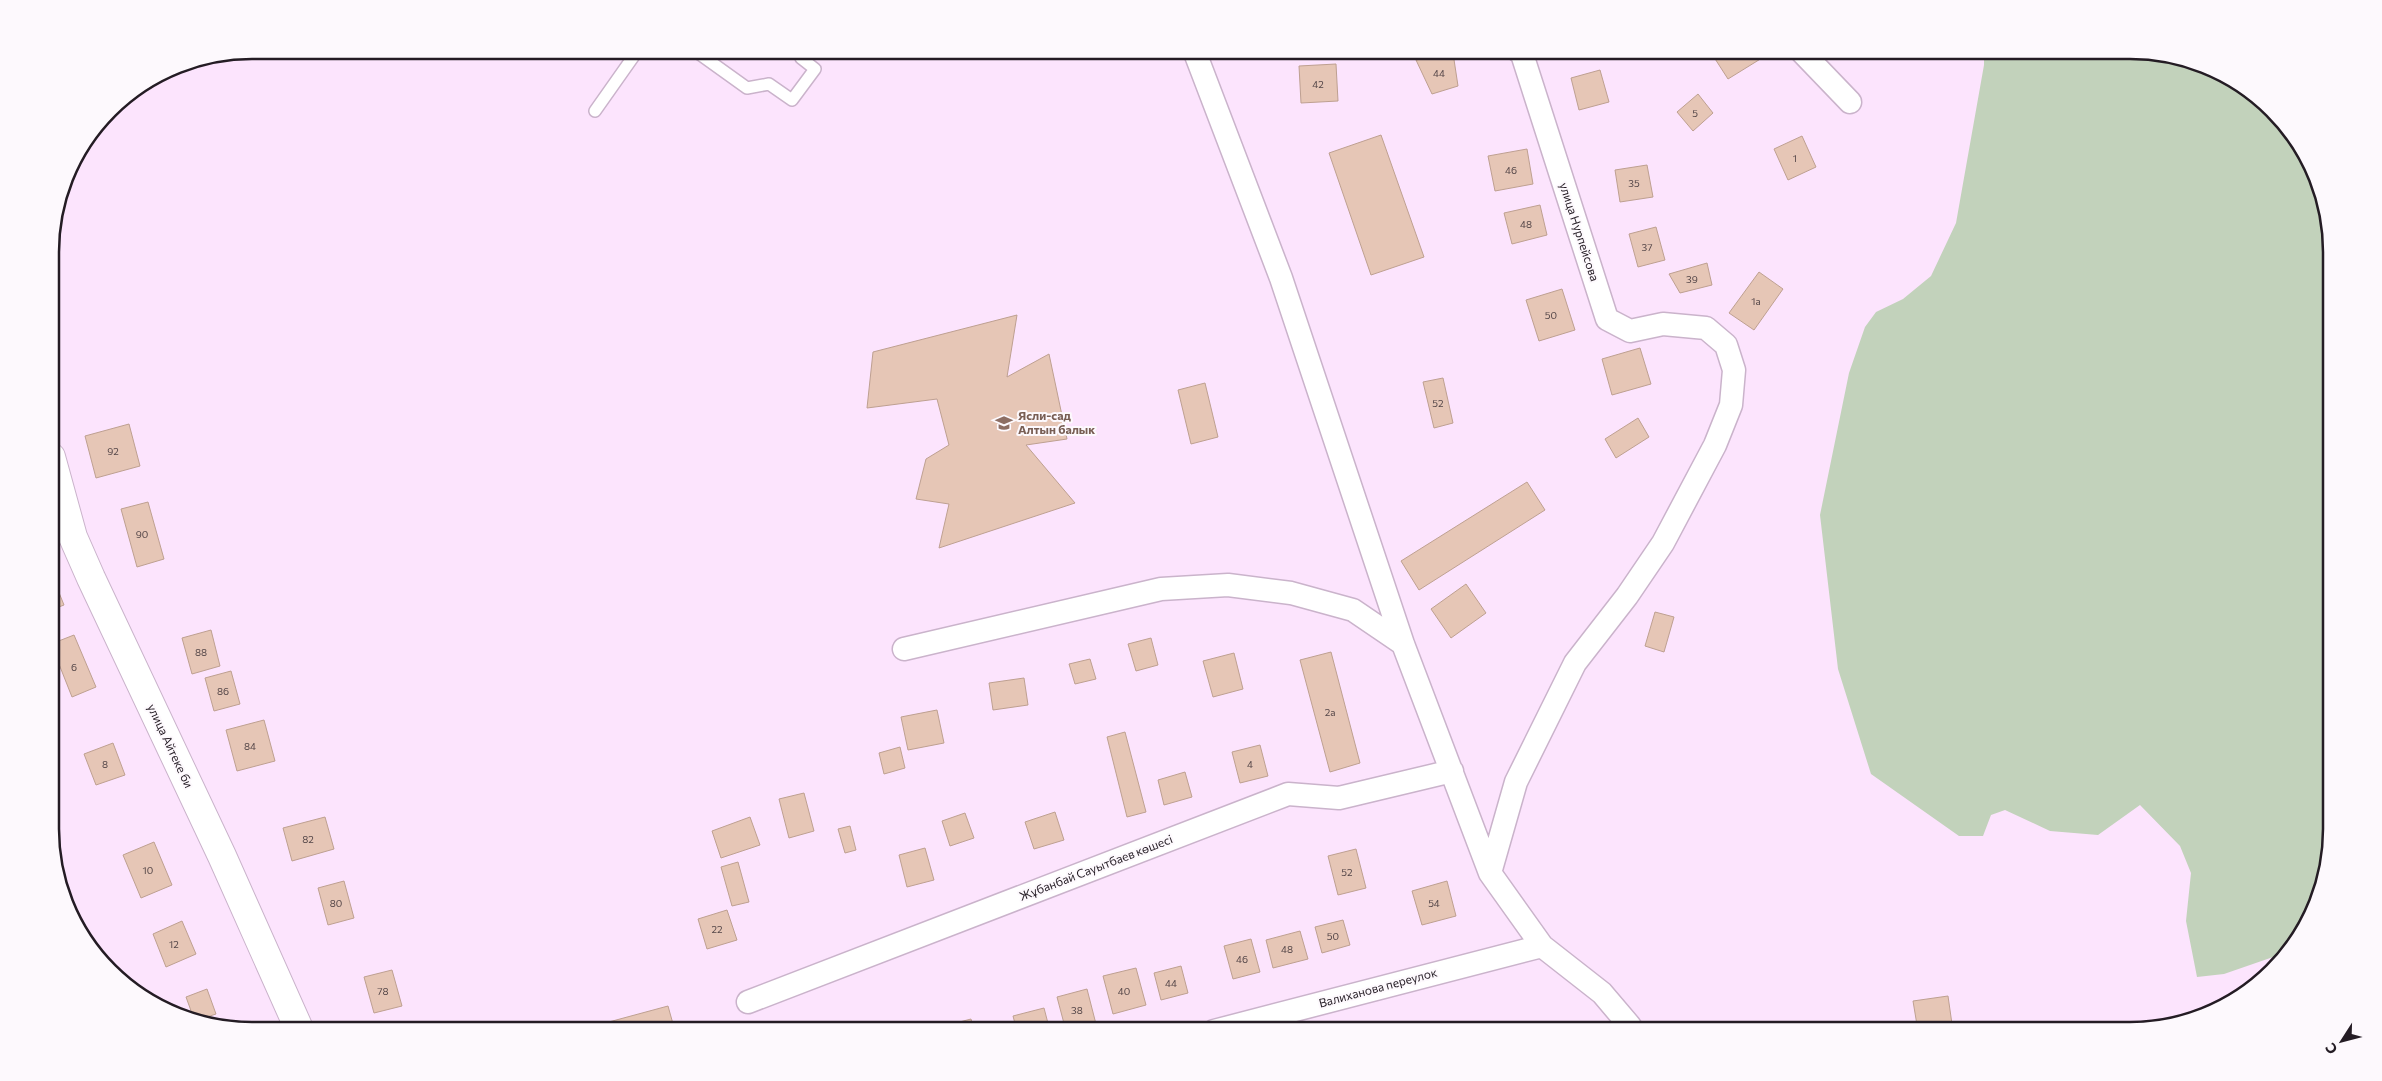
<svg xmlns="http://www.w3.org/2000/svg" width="2382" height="1081" viewBox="0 0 2382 1081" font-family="Commissioner,sans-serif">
<rect width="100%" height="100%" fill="#fce4fd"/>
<path fill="#c2d2bb" d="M 1984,50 L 2131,50 L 2208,65 L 2253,92 L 2291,129 L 2317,175 L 2330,225 L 2332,830 L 2317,907 L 2291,948 L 2276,956 L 2224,974 L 2197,977 L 2186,921 L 2191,873 L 2180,846 L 2140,805 L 2098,835 L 2050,831 L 2005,810 L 1991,815 L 1983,836 L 1959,836 L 1871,774 L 1838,669 L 1820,515 L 1849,373 L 1865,327 L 1876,312 L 1903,299 L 1931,276 L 1956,223 L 1984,65 Z"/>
<path fill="#e6c6b6" stroke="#bea091" d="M 1757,50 L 1762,58 L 1728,79 L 1710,51 Z
M 1453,53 L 1458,86 L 1432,94 L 1416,60 Z
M 1336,64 L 1338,101 L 1301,103 L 1299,66 Z
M 1600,70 L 1609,102 L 1579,110 L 1571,78 Z
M 1698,94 L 1713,113 L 1693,131 L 1677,112 Z
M 1381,135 L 1424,257 L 1371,275 L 1329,153 Z
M 1802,136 L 1816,167 L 1788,180 L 1774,149 Z
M 1527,149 L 1533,184 L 1495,191 L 1488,156 Z
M 1647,165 L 1653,197 L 1620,202 L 1615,170 Z
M 1540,205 L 1547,235 L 1512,244 L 1504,213 Z
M 1656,227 L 1665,260 L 1638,267 L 1629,234 Z
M 1707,263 L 1712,285 L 1680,293 L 1669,274 Z
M 1759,272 L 1783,289 L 1754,330 L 1729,313 Z
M 1562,289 L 1575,330 L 1539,341 L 1526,300 Z
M 1017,315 L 1007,377 L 1049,354 L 1067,439 L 1026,445 L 1075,503 L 939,548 L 949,504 L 916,499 L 926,459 L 949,445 L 937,399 L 867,408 L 873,352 Z
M 1640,348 L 1651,384 L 1612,395 L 1602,359 Z
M 1443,378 L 1453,423 L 1434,428 L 1423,382 Z
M 1205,383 L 1218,437 L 1191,444 L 1178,390 Z
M 1638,418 L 1649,437 L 1616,458 L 1605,439 Z
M 129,424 L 140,466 L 96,478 L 85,436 Z
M 1527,482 L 1545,510 L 1419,590 L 1401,561 Z
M 148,502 L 164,559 L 137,567 L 121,509 Z
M 51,573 L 64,605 L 51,610 Z
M 1466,584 L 1486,613 L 1451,638 L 1431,609 Z
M 1655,612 L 1674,617 L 1664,652 L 1645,646 Z
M 211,630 L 220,666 L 192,674 L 182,638 Z
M 74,635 L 96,687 L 72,697 L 51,644 Z
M 1151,638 L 1158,665 L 1136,671 L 1128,644 Z
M 1331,652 L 1360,763 L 1330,772 L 1300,660 Z
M 1234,653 L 1243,689 L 1213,697 L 1203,661 Z
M 1090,659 L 1096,679 L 1075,684 L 1069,664 Z
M 231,671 L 240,704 L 214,711 L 205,678 Z
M 1024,678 L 1028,705 L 993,710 L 989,683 Z
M 937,710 L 944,743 L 908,750 L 901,717 Z
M 264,720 L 275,761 L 237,771 L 226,730 Z
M 1125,732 L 1146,812 L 1127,817 L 1107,737 Z
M 113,743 L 125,775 L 96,785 L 84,754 Z
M 1260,745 L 1268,776 L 1240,783 L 1232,752 Z
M 900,747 L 905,768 L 884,774 L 879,753 Z
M 1185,772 L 1192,797 L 1164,805 L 1158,780 Z
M 804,793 L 814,831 L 789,838 L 779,799 Z
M 1055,812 L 1064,840 L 1034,849 L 1025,822 Z
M 965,813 L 974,838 L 950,846 L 942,821 Z
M 325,817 L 334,849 L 292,861 L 283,828 Z
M 750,817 L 760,845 L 721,858 L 712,831 Z
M 850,826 L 856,850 L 845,853 L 838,829 Z
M 154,842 L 172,885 L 141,898 L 123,855 Z
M 925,848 L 934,880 L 907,887 L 899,855 Z
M 1356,849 L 1366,888 L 1338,895 L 1328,856 Z
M 738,862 L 749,902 L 732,906 L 721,867 Z
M 344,881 L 354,918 L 328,925 L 318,888 Z
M 1447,881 L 1456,916 L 1422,925 L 1412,891 Z
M 727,910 L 737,940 L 707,949 L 698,919 Z
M 1343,920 L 1350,945 L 1322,953 L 1315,927 Z
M 182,921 L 196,954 L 166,967 L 153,934 Z
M 1300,931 L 1308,959 L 1273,968 L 1266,940 Z
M 1251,939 L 1260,972 L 1233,979 L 1224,946 Z
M 1181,966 L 1188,993 L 1161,1000 L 1154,973 Z
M 1136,968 L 1146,1005 L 1113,1014 L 1103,976 Z
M 392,970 L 402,1006 L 374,1013 L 364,977 Z
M 207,989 L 216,1014 L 198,1020 L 194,1019 L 186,997 Z
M 1087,989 L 1096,1024 L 1066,1031 L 1057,997 Z
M 1948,996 L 1953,1031 L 1918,1031 L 1913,1001 Z
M 668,1006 L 675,1031 L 596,1031 L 594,1026 Z
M 1044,1008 L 1050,1031 L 1017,1031 L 1013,1016 Z
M 971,1019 L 974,1031 L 941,1031 L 940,1027 Z
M 1881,1024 L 1883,1031 L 1854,1031 Z"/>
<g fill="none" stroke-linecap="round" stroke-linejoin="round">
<g stroke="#cab3cb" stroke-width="14">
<path id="service" d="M 694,50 L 747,88 L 769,84 L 792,100 L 815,69 L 801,58 L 806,50
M 595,111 L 638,50"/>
</g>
<g stroke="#cab3cb" stroke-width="25">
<path id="minor" d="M 1194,50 L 1281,278 L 1403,644 L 1490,873 L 1542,946 L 1602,993 L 1630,1026 L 1631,1031
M 1800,50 L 1850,102
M 904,649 L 1161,589 L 1228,585 L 1291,593 L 1353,610 L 1403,644
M 1490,873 L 1516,782 L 1575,663 L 1627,596 L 1663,543 L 1715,445 L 1731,405 L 1734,370 L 1726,345 L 1706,328 L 1663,324 L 1630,331 L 1607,319 L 1522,54 L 1517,50
M 748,1002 L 1288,794 L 1339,798 L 1452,771
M 1214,1031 L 1542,946"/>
</g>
<g stroke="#cab3cb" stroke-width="30">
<path id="tertiary" d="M 51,457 L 73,537 L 91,578 L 222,856 L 300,1031"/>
</g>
<path stroke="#9b8a9c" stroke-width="3" stroke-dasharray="4 4" stroke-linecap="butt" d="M 61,198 L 89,139
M 51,400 L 58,436"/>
<use href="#service" stroke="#fff" stroke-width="11"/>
<use href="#minor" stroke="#fff" stroke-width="22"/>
<use href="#tertiary" stroke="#fff" stroke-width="28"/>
</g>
<defs>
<g id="school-bare" transform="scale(1.35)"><path d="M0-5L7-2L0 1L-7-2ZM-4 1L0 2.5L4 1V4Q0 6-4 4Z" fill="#8d6e63" stroke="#fdf9fd" stroke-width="2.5" paint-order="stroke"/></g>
</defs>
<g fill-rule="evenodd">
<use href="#school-bare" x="1004" y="423"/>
</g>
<g text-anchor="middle" stroke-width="4" stroke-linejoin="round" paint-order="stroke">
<g font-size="10" fill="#544648">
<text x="1439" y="77">44</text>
<text x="1318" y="88">42</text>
<text x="1695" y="117">5</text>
<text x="1795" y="162">1</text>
<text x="1511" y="174">46</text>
<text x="1634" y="187">35</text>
<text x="1526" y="228">48</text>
<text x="1647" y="251">37</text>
<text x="1692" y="283">39</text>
<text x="1756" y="305">1а</text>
<text x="1551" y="319">50</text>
<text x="1438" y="407">52</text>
<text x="113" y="455">92</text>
<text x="142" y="538">90</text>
<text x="201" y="656">88</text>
<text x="74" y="671">6</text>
<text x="223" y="695">86</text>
<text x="1330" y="716">2а</text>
<text x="250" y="750">84</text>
<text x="105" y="768">8</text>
<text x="1250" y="768">4</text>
<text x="308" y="843">82</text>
<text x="148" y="874">10</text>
<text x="1347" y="876">52</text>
<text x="336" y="907">80</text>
<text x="1434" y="907">54</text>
<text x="717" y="933">22</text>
<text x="1333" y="940">50</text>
<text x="174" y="948">12</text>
<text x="1287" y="953">48</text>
<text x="1242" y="963">46</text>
<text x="1171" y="987">44</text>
<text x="383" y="995">78</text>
<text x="1124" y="995">40</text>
<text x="1077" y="1014">38</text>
</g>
<g font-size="12" fill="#241c24" stroke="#fdf9fd">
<text transform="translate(1579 232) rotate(72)" y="4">улица Нурпейсова</text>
<text transform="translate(170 746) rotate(65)" y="4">улица Айтеке би</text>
<text transform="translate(1096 868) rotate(-21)" y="4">Жұбанбай Сауытбаев көшесі</text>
<text transform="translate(1378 988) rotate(-15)" y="4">Валиханова переулок</text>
</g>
<g font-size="12" font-weight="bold" fill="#785e54" stroke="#fdf9fd" text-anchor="start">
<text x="1018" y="420">Ясли-сад<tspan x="1018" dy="14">Алтын балык</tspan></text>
</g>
</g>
<path d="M0 0H2382V1081H0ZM252 59H2130A193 193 0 0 1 2323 252V829A193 193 0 0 1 2130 1022H252A193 193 0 0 1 59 829V252A193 193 0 0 1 252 59Z" fill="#fdf9fd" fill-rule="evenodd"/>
<path fill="none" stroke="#241c24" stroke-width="2.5" d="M252 59H2130A193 193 0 0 1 2323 252V829A193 193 0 0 1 2130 1022H252A193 193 0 0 1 59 829V252A193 193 0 0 1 252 59Z"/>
<g transform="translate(2342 1041) rotate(234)" stroke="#fdf9fd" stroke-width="4" paint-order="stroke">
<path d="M0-4L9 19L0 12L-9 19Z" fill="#241c24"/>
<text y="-8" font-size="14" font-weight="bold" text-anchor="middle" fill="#241c24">С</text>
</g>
</svg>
